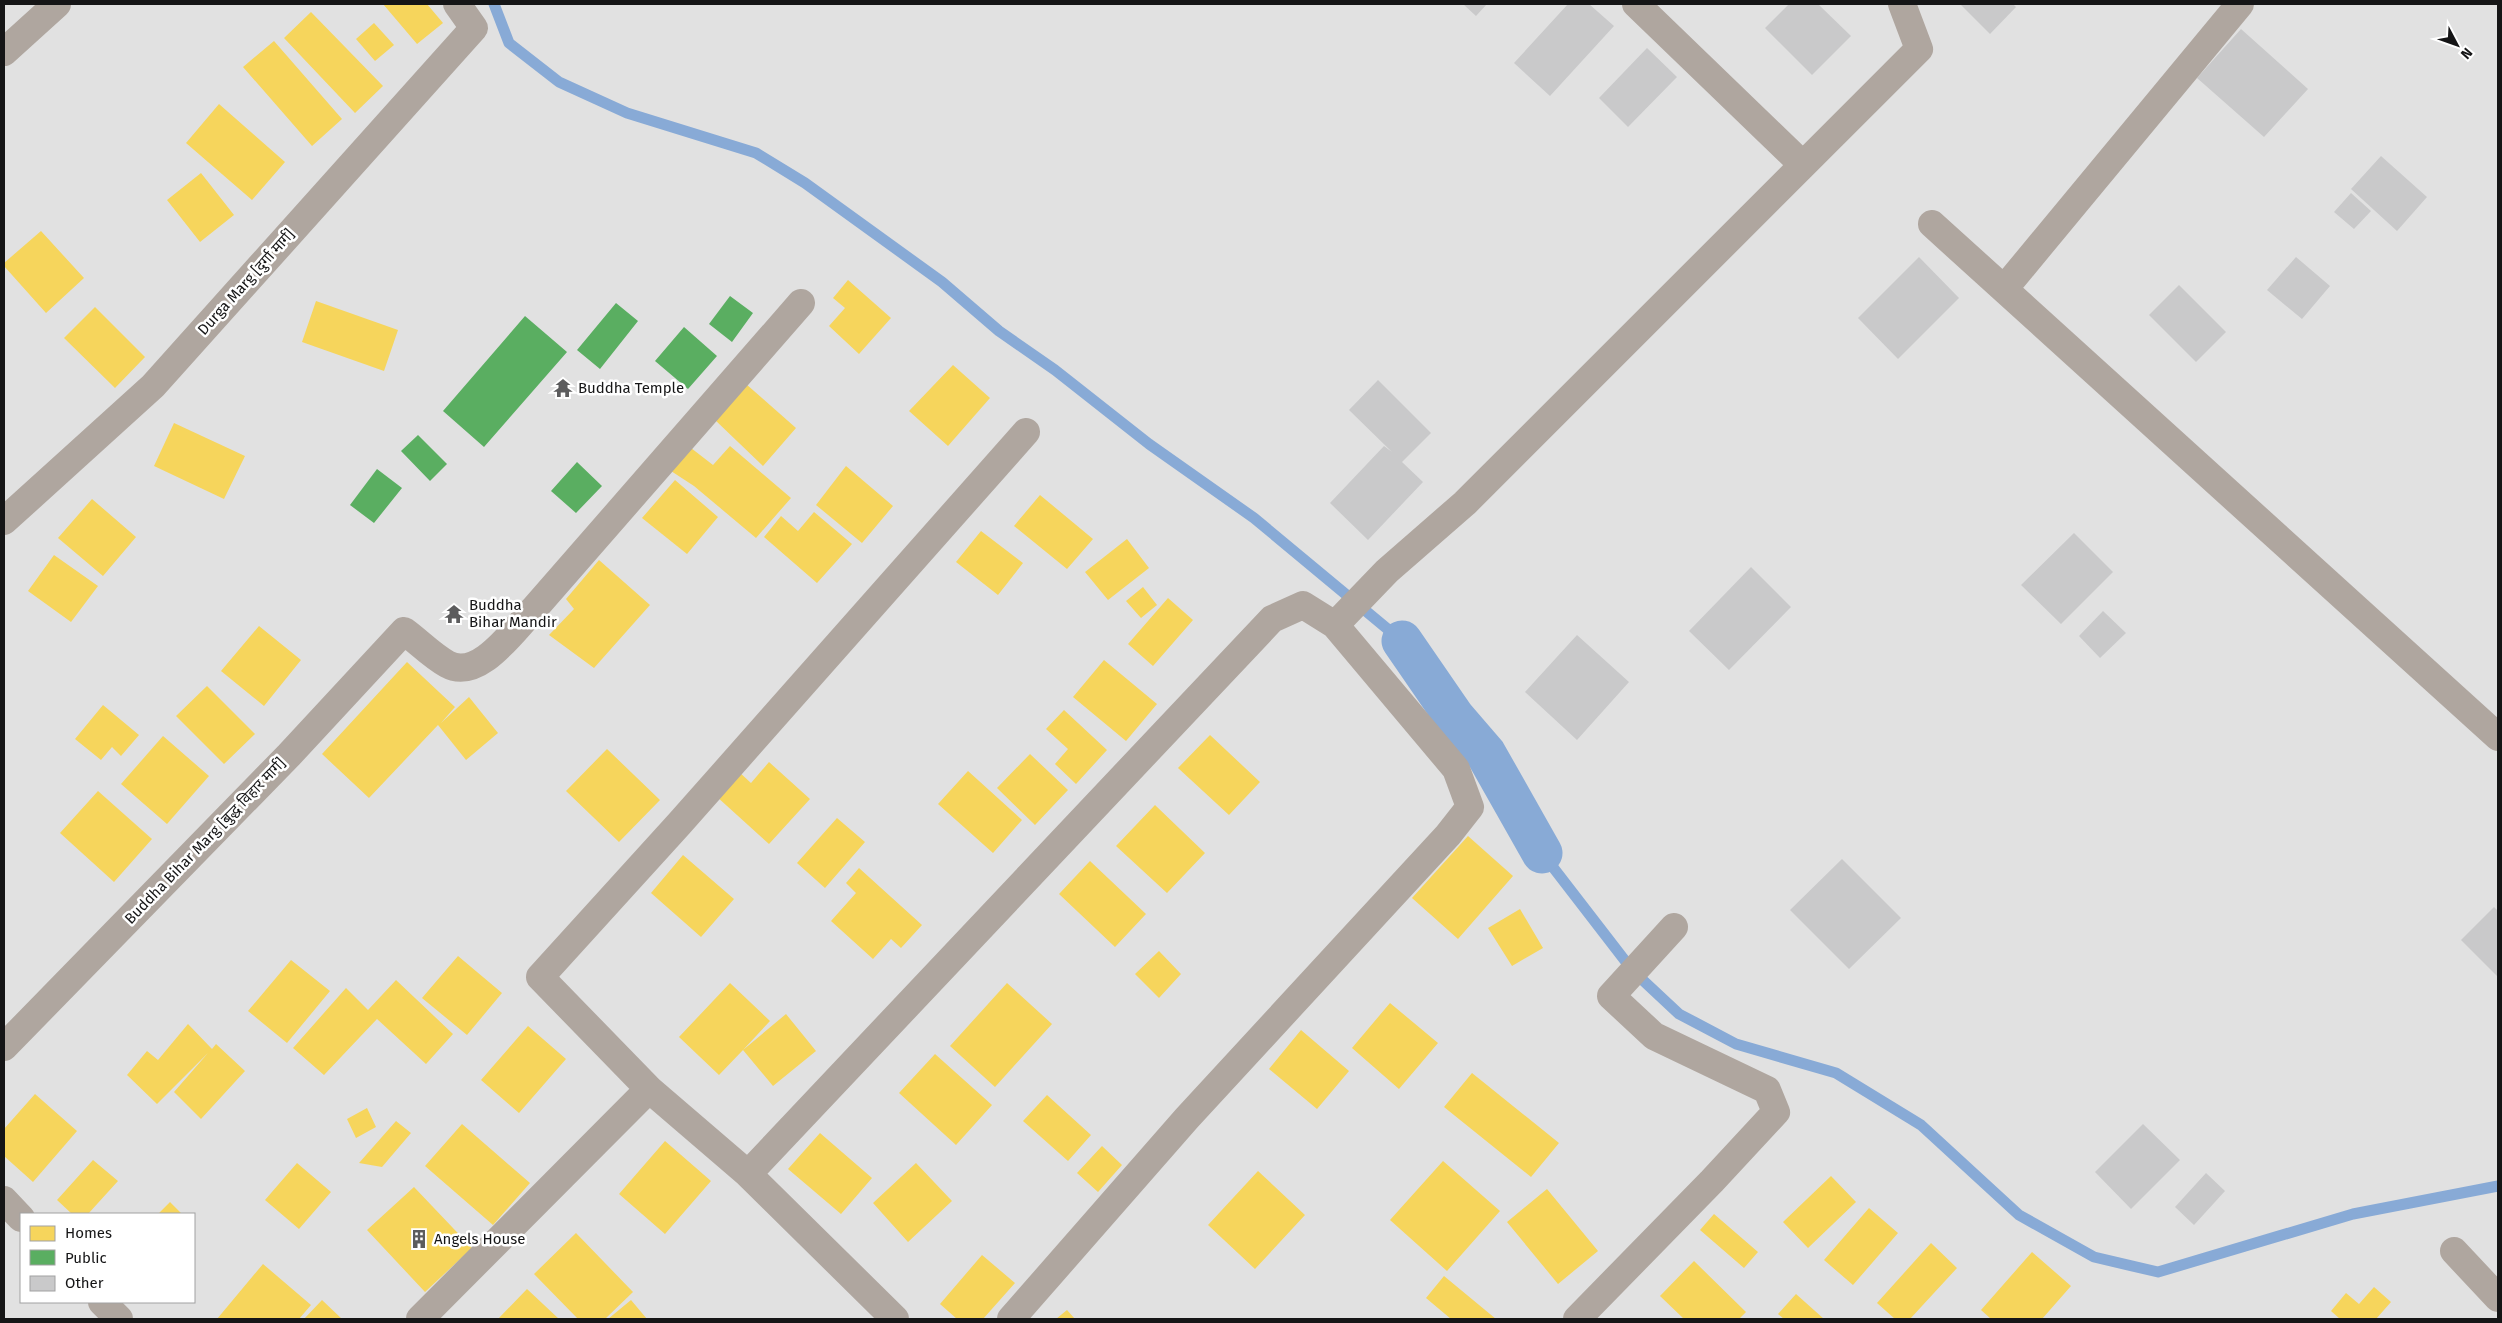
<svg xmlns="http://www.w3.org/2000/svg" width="2502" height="1323" viewBox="0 0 2502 1323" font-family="'Fira Sans','Noto Sans Devanagari',sans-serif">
<rect width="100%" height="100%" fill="#e1e1e1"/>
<path fill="#f6d55c" d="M 383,4 L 427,4 L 443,23 L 417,44 Z
M 311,12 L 383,86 L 355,113 L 284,38 Z
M 374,23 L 394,45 L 375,61 L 356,39 Z
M 274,41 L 342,119 L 312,146 L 243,67 Z
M 219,104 L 285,162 L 252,200 L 186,143 Z
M 201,173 L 234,215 L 200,242 L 167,200 Z
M 41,231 L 84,278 L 46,313 L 4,266 L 4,263 Z
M 848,280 L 891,318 L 859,354 L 829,326 L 845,308 L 833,298 Z
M 316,301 L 398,330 L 384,371 L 302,342 Z
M 95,307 L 145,357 L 115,388 L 64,338 Z
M 953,365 L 990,398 L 948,446 L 909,411 Z
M 746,384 L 796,428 L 763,466 L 714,419 Z
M 174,423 L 245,456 L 224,499 L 154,466 Z
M 730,446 L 791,498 L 756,538 L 694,486 L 671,471 L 691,448 L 713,465 Z
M 846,466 L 893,506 L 862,543 L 816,505 Z
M 675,480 L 718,517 L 687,554 L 642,518 Z
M 1040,495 L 1093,539 L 1067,569 L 1014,526 Z
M 92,499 L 136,537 L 103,576 L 58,538 Z
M 814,512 L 852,544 L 817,583 L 764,537 L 781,516 L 798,531 Z
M 981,531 L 1023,563 L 998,595 L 956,562 Z
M 1127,539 L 1149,568 L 1108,600 L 1085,572 Z
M 54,555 L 98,586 L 71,622 L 28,591 Z
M 599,560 L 650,605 L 594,668 L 549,635 L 574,609 L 566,599 Z
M 1143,587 L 1157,605 L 1141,618 L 1126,601 Z
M 1168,598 L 1193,620 L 1153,666 L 1128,644 Z
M 259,626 L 301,660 L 264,706 L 221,671 Z
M 1104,660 L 1157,704 L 1126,741 L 1073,697 Z
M 407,662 L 455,707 L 441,723 L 469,697 L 498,733 L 466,760 L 438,725 L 369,798 L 322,754 Z
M 207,686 L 255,734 L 224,764 L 176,716 Z
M 103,705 L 139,735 L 121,756 L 112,747 L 101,760 L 75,739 Z
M 1064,710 L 1107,750 L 1076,784 L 1055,764 L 1068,749 L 1046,729 Z
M 1210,735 L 1260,782 L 1229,815 L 1178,768 Z
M 163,736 L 209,776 L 167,824 L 121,784 Z
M 607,749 L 660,800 L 619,842 L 566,791 Z
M 1030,754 L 1068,790 L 1035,825 L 997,788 Z
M 769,762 L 810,799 L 769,844 L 716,796 L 738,771 L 751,783 Z
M 968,771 L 1022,820 L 993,853 L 938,804 Z
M 98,791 L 152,839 L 114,882 L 60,833 Z
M 1155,805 L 1205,853 L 1167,893 L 1116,846 Z
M 837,818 L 865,842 L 825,888 L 797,863 Z
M 1468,836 L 1513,876 L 1458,939 L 1412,898 Z
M 683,855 L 734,899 L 701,937 L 651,893 Z
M 1090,861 L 1146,914 L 1115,947 L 1059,894 Z
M 859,868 L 922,925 L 901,948 L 891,939 L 873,959 L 831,921 L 856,893 L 846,883 Z
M 1520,909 L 1543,948 L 1512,966 L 1488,928 Z
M 1159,951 L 1181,974 L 1159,998 L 1135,974 Z
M 458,956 L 502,993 L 467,1035 L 422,998 Z
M 291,960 L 330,991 L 287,1043 L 248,1011 Z
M 396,980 L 453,1034 L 426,1064 L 377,1019 L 324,1075 L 293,1048 L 346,988 L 368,1010 Z
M 730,983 L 770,1021 L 743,1050 L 786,1014 L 816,1051 L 773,1086 L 743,1050 L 719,1075 L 679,1037 Z
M 1007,983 L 1052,1024 L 995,1087 L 950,1046 Z
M 1390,1003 L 1438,1043 L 1399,1089 L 1352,1048 Z
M 188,1024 L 212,1049 L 216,1044 L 245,1071 L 201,1119 L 174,1092 L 208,1053 L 157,1104 L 127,1075 L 147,1051 L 158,1060 Z
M 528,1026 L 566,1059 L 519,1113 L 481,1080 Z
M 1301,1030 L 1349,1071 L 1317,1109 L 1269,1069 Z
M 935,1054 L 992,1105 L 956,1145 L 899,1093 Z
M 1472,1073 L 1559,1143 L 1531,1177 L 1444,1107 Z
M 35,1094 L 77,1131 L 33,1182 L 4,1156 L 4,1129 Z
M 1047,1095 L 1091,1135 L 1068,1161 L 1023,1121 Z
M 367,1108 L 376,1127 L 356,1138 L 347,1119 Z
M 396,1121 L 411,1133 L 382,1167 L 359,1163 Z
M 462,1124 L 530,1183 L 493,1225 L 425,1166 Z
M 820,1133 L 872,1178 L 841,1214 L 788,1169 Z
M 665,1141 L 711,1181 L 665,1234 L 619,1194 Z
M 1102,1146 L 1122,1165 L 1098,1192 L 1077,1173 Z
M 93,1160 L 118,1181 L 88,1214 L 72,1214 L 57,1200 Z
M 1443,1161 L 1500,1211 L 1447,1271 L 1390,1220 Z
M 297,1163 L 331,1192 L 299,1229 L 265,1200 Z
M 916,1163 L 952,1201 L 908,1242 L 873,1203 Z
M 1258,1171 L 1305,1215 L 1255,1269 L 1208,1225 Z
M 1831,1176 L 1856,1202 L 1808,1248 L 1783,1222 Z
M 414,1187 L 472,1248 L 425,1292 L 367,1230 Z
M 1547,1189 L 1598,1251 L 1558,1284 L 1507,1222 Z
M 170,1202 L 182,1214 L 158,1214 Z
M 1869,1208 L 1898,1233 L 1853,1285 L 1824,1260 Z
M 1714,1214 L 1758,1252 L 1744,1268 L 1700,1230 Z
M 576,1233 L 633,1292 L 605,1319 L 578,1319 L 534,1274 Z
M 1931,1243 L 1957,1268 L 1910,1319 L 1895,1319 L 1877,1303 Z
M 2032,1252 L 2071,1286 L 2042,1319 L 1991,1319 L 1981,1310 Z
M 982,1255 L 1015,1283 L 983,1319 L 957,1319 L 940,1304 Z
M 1694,1261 L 1746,1312 L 1739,1319 L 1684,1319 L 1660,1296 Z
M 263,1264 L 311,1305 L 299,1319 L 217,1319 Z
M 1444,1276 L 1496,1319 L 1451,1319 L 1426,1298 Z
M 2374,1287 L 2391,1302 L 2376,1319 L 2340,1319 L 2331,1311 L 2346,1293 L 2359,1304 Z
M 527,1289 L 559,1319 L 498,1319 Z
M 1796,1294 L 1824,1319 L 1784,1319 L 1778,1314 Z
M 322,1300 L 342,1319 L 304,1319 Z
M 631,1300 L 647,1319 L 608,1319 Z
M 1067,1310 L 1075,1319 L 1056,1319 Z"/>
<path fill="#5aae61" d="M 730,296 L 753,313 L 732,342 L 709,324 Z
M 616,303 L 638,321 L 600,369 L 577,350 Z
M 525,316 L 567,352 L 484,447 L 443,411 Z
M 684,327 L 717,356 L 688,389 L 655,361 Z
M 418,435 L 447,464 L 430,481 L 401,451 Z
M 577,462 L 602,486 L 576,513 L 551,491 Z
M 377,469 L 402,488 L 374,523 L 350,505 Z"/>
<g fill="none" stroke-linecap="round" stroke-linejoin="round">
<path stroke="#88aad6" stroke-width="11" d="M 494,4 L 509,43 L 559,82 L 627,113 L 756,153 L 805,183 L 942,282 L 999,331 L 1055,370 L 1149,444 L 1254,518 L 1402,641
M 1542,853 L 1633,971 L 1679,1014 L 1736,1044 L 1836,1073 L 1921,1125 L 2019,1215 L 2094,1257 L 2158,1272 L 2353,1214 L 2498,1186"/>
<path stroke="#88aad6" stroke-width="41" d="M 1402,641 L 1455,718 L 1486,754 L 1542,853"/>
</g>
<path fill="#c9c9ca" d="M 1463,4 L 1487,4 L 1476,16 Z
M 1568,4 L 1589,4 L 1614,26 L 1550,96 L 1514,63 Z
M 1789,4 L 1818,4 L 1851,36 L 1812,75 L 1765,28 Z
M 1960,4 L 2013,4 L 2016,7 L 1990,34 Z
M 2241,29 L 2308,89 L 2264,137 L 2197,78 Z
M 1647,48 L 1677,77 L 1628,127 L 1599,98 Z
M 2381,156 L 2427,197 L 2397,231 L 2351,189 Z
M 2351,193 L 2371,211 L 2354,229 L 2334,212 Z
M 1919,257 L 1959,298 L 1898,359 L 1858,318 Z
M 2296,257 L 2330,286 L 2302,319 L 2267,290 Z
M 2179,285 L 2226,332 L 2196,362 L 2149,315 Z
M 1378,380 L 1431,433 L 1402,462 L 1423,482 L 1368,540 L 1330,503 L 1384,446 L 1392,452 L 1349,410 Z
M 2074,533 L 2113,572 L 2061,624 L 2021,585 Z
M 1751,567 L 1791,607 L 1729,670 L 1689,631 Z
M 2103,611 L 2126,633 L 2100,658 L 2079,636 Z
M 1577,635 L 1629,682 L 1577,740 L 1525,692 Z
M 1842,859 L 1901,918 L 1849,969 L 1790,910 Z
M 2494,907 L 2498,911 L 2498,977 L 2461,940 Z
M 2143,1124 L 2180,1160 L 2131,1209 L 2095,1172 Z
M 2206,1173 L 2225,1191 L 2194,1225 L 2175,1207 Z"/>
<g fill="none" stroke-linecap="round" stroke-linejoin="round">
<path stroke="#afa69f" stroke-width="28" d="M 1636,4 L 1803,165
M 4,52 L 57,4
M 1932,224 L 2498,737
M 2004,289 L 2240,4
M 4,521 L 153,386 L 474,28 L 457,4
M 1335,625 L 1387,571 L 1465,503 L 1919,49 L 1902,4
M 4,1047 L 289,755 L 404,631 C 418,641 431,655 447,664 C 479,682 514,629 534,609 L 801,303
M 649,1089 L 748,1174 L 1272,619 L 1303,605 L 1335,625 L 1456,769 L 1470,807 L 1448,835 L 1187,1118 L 1011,1319
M 748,1174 L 895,1319
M 4,1200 L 21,1218
M 2454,1251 L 2498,1298
M 102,1302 L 119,1319
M 420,1319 L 649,1089 L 540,977 L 679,824 L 1026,432
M 1577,1319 L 1712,1181 L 1776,1112 L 1767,1090 L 1654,1036 L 1611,996 L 1674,927"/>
</g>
<defs>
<g id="temple-bare" transform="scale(1.5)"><path d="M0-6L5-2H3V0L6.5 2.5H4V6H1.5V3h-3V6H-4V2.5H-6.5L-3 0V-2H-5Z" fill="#5c5c5d" stroke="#fff" stroke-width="2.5" paint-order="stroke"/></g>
<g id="building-bare" transform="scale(1.5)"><path d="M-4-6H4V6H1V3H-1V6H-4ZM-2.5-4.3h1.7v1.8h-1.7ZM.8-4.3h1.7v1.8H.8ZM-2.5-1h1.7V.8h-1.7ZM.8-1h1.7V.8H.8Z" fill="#5c5c5d" stroke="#fff" stroke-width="2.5" paint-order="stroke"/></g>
</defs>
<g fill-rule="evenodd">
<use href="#temple-bare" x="563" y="388"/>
<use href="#temple-bare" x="454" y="614"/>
<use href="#building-bare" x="419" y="1239"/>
</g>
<g text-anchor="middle" stroke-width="5" stroke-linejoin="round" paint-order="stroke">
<g font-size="15" fill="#151516" stroke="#fff">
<text transform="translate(246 282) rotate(-48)" y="5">Durga Marg [दुर्गा मार्ग]</text>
<text transform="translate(205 841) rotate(-46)" y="5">Buddha Bihar Marg [बुद्ध विहार मार्ग]</text>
</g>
<g font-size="15" fill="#151516" stroke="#fff" text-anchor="start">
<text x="578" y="393">Buddha Temple</text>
<text x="469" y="610">Buddha<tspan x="469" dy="17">Bihar Mandir</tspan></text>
<text x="434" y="1244">Angels House</text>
</g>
</g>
<rect width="2502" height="1323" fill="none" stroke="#151516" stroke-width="10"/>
<rect x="20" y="1213" width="175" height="90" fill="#ffffff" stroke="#a1a1a2"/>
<rect x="30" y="1226" width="25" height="15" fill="#f6d55c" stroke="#a1a1a2"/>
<text x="65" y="1238" font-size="15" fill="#151516">Homes</text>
<rect x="30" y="1250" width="25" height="15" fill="#5aae61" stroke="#a1a1a2"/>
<text x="65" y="1263" font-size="15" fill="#151516">Public</text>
<rect x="30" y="1276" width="25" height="15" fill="#c9c9ca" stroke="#a1a1a2"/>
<text x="65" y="1288" font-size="15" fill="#151516">Other</text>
<g transform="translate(2457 45) rotate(131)" stroke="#ffffff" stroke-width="4" paint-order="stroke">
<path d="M0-4L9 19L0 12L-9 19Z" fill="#151516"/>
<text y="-8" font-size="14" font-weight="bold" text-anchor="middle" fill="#151516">N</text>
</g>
</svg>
